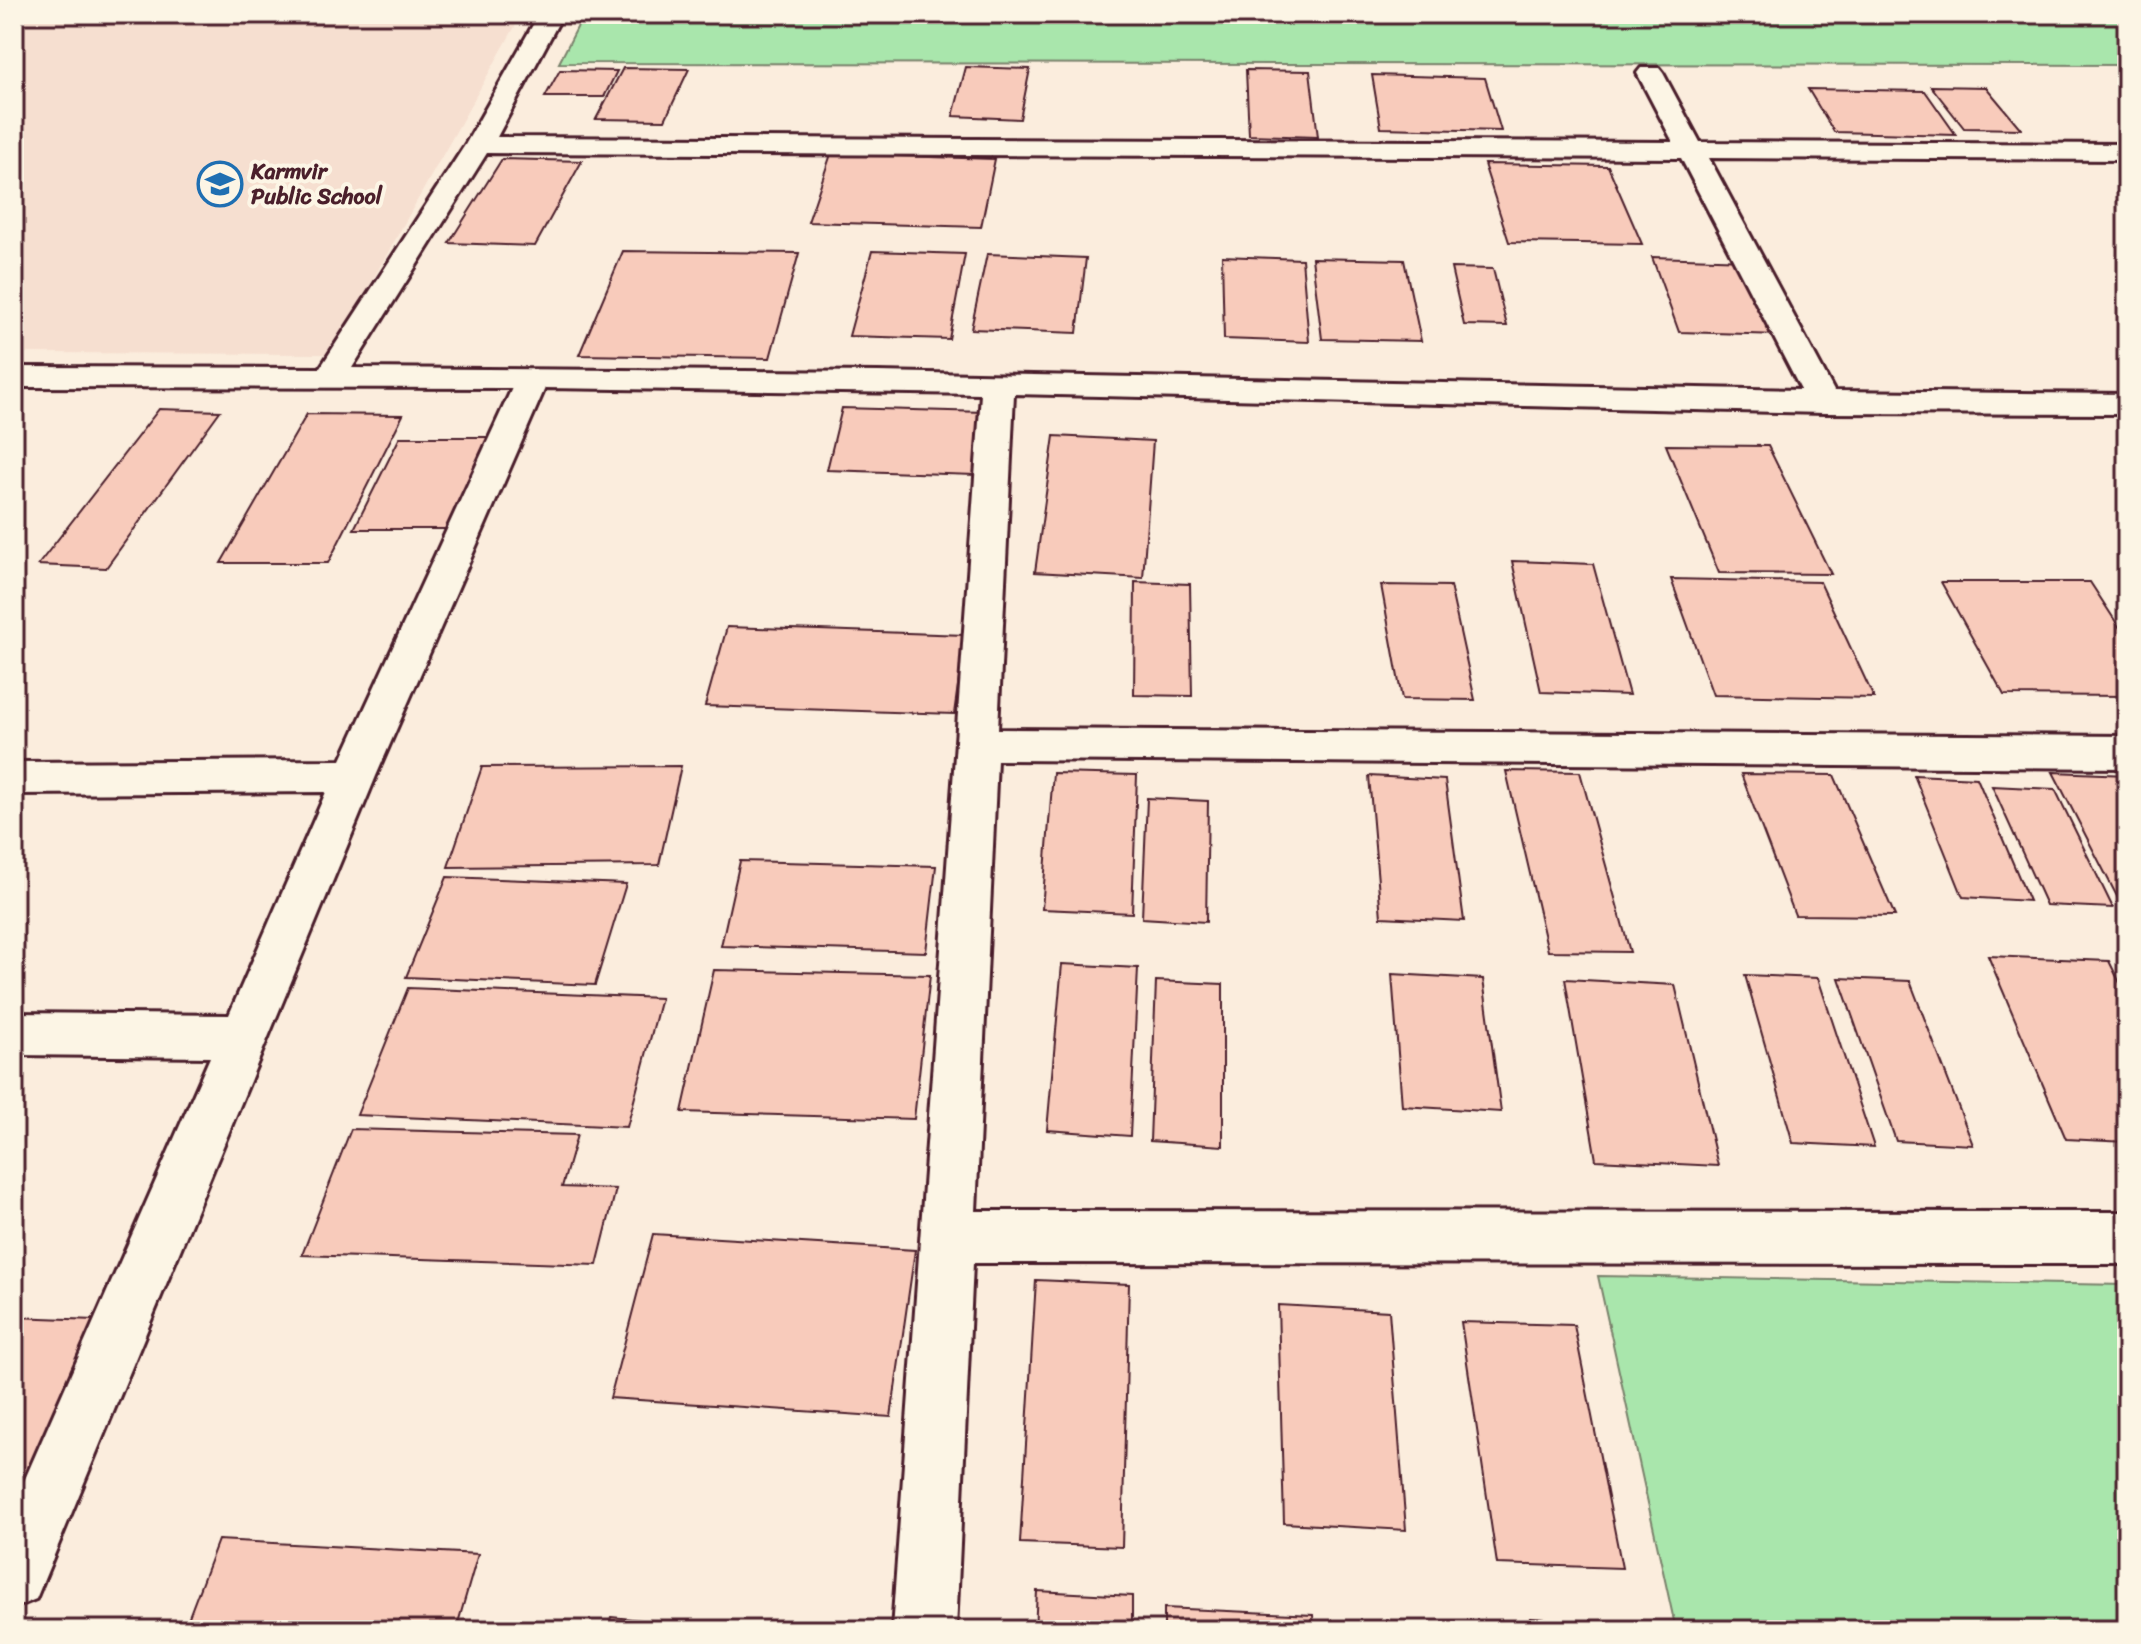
<svg xmlns="http://www.w3.org/2000/svg" width="2141" height="1644" viewBox="0 0 2141 1644" font-family="Sriracha,sans-serif">
<rect width="100%" height="100%" fill="#fbeddd"/>
<filter id="ink" filterUnits="userSpaceOnUse"><feTurbulence type="fractalNoise" baseFrequency=".0125" numOctaves="2"/><feDisplacementMap in="SourceGraphic" scale="16" xChannelSelector="R" yChannelSelector="G"/><feConvolveMatrix kernelMatrix="1 2 1 2 8 2 1 2 1" color-interpolation-filters="sRGB"/></filter>
<g filter="url(#ink)">
<path fill="#f6dfd0" d="M 14,14 L 522,14 L 331,354 L 14,353 Z"/>
<path fill="#a9e6ac" stroke="#7a826c" stroke-width="2" d="M 584,14 L 2127,14 L 2127,65 L 559,63 Z
M 1598,1276 L 2127,1285 L 2127,1630 L 1676,1630 Z"/>
<path fill="#f8cbbb" stroke="#4a1f2b" stroke-width="2" d="M 966,67 L 1030,69 L 1020,119 L 953,116 Z
M 623,68 L 689,69 L 665,120 L 596,119 Z
M 560,70 L 617,71 L 604,97 L 545,97 Z
M 1246,70 L 1310,71 L 1318,137 L 1249,135 Z
M 1372,75 L 1485,78 L 1501,131 L 1381,128 Z
M 1931,86 L 1986,87 L 2021,129 L 1964,128 Z
M 1808,89 L 1925,91 L 1956,135 L 1834,132 Z
M 831,154 L 995,159 L 981,227 L 808,222 Z
M 502,159 L 582,161 L 535,246 L 449,243 Z
M 1484,164 L 1608,166 L 1642,244 L 1509,242 Z
M 623,251 L 799,253 L 770,358 L 579,355 Z
M 872,251 L 965,254 L 949,339 L 849,336 Z
M 987,254 L 1086,258 L 1077,333 L 971,329 Z
M 1222,256 L 1302,259 L 1309,342 L 1224,339 Z
M 1652,257 L 1748,260 L 1781,335 L 1679,332 Z
M 1312,258 L 1404,260 L 1421,341 L 1322,339 Z
M 1451,268 L 1493,269 L 1507,326 L 1464,325 Z
M 842,408 L 984,412 L 975,475 L 827,470 Z
M 159,409 L 220,411 L 106,568 L 38,565 Z
M 307,414 L 403,415 L 328,563 L 221,563 Z
M 1054,436 L 1153,441 L 1143,578 L 1035,572 Z
M 400,437 L 496,437 L 457,529 L 354,529 Z
M 1666,445 L 1768,446 L 1831,574 L 1719,573 Z
M 1512,561 L 1593,564 L 1629,695 L 1541,692 Z
M 1671,579 L 1820,582 L 1874,698 L 1713,695 Z
M 1135,582 L 1190,584 L 1192,696 L 1134,695 Z
M 1941,582 L 2090,582 L 2127,639 L 2127,696 L 2004,695 Z
M 1381,585 L 1450,586 L 1475,700 L 1402,699 Z
M 727,627 L 965,635 L 954,714 L 705,706 Z
M 681,766 L 659,865 L 448,867 L 482,767 Z
M 1506,771 L 1580,772 L 1630,952 L 1548,951 Z
M 2053,772 L 2127,775 L 2127,908 L 2123,908 Z
M 1053,773 L 1137,775 L 1132,913 L 1042,909 Z
M 1741,774 L 1834,775 L 1895,916 L 1795,915 Z
M 1914,775 L 1977,778 L 2029,901 L 1963,897 Z
M 1369,776 L 1445,780 L 1464,921 L 1381,917 Z
M 1992,786 L 2055,789 L 2113,908 L 2046,905 Z
M 1147,798 L 1208,801 L 1206,922 L 1142,918 Z
M 740,861 L 936,866 L 926,952 L 721,946 Z
M 447,877 L 626,884 L 595,985 L 406,977 Z
M 1988,956 L 2109,961 L 2127,997 L 2127,1142 L 2066,1139 Z
M 1062,964 L 1138,968 L 1130,1136 L 1047,1130 Z
M 714,970 L 930,975 L 914,1119 L 682,1112 Z
M 1392,974 L 1483,979 L 1501,1112 L 1402,1106 Z
M 1745,975 L 1818,978 L 1874,1147 L 1793,1143 Z
M 1839,978 L 1910,981 L 1973,1145 L 1896,1141 Z
M 1565,979 L 1675,985 L 1718,1166 L 1596,1160 Z
M 1156,981 L 1223,984 L 1223,1146 L 1150,1141 Z
M 408,988 L 661,998 L 627,1127 L 357,1115 Z
M 351,1129 L 577,1135 L 562,1187 L 616,1189 L 597,1265 L 302,1255 Z
M 653,1234 L 915,1250 L 891,1417 L 610,1398 Z
M 1036,1280 L 1129,1284 L 1122,1547 L 1020,1543 Z
M 1278,1305 L 1389,1311 L 1406,1530 L 1284,1523 Z
M 14,1317 L 122,1321 L 14,1558 Z
M 1461,1322 L 1574,1325 L 1622,1568 L 1497,1564 Z
M 218,1540 L 478,1554 L 456,1630 L 184,1630 Z
M 1037,1591 L 1132,1596 L 1132,1630 L 1035,1630 Z
M 1164,1608 L 1313,1615 L 1314,1630 L 1164,1630 Z
M 611,1617 L 746,1630 L 608,1630 Z
M 1530,1618 L 1650,1625 L 1651,1630 L 1531,1630 Z"/>
<g fill="none" stroke-linecap="round" stroke-linejoin="round">
<g stroke="#4a1f2b" stroke-width="6">
<path id="minor" d="M 539,14 L 563,14 L 497,137 L 1673,142 L 1637,73 L 1641,68 L 1659,68 L 1663,73 L 1700,142 L 2127,144 L 2127,160 L 1709,158 L 1834,391 L 2127,394 L 2127,414 L 1824,413 L 1014,394 L 998,729 L 2127,736 L 2127,768 L 997,760 L 976,1211 L 2127,1212 L 2127,1264 L 973,1263 L 956,1630 L 892,1630 L 981,394 L 545,388 L 376,776 L 36,1599 L 14,1608 L 14,1504 L 210,1057 L 14,1055 L 14,1013 L 229,1015 L 326,792 L 14,794 L 14,762 L 341,760 L 512,388 L 14,387 L 14,367 L 320,368 L 465,145 ZM 487,153 L 1681,158 L 1801,390 L 878,372 L 352,368 Z"/>
</g>
<use href="#minor" fill="#fcf5e5" fill-rule="evenodd"/>
</g>
</g>
<defs>
<g id="school-ring" transform="scale(2.3)"><circle r="9.5" fill="#fcf5e5" stroke="#1f6fb2" stroke-width="1.5"/><path d="M0-5L7-2L0 1L-7-2ZM-4 1L0 2.5L4 1V4Q0 6-4 4Z" fill="#1f6fb2"/></g>
</defs>
<g fill-rule="evenodd">
<use href="#school-ring" x="220" y="184"/>
</g>
<g text-anchor="middle" stroke-width="8" stroke-linejoin="round" paint-order="stroke">
<g font-size="22" font-weight="bold" fill="#4a1f2b" stroke="#fcf5e5" text-anchor="start">
<text x="251" y="179">Karmvir<tspan x="251" dy="25">Public School</tspan></text>
</g>
</g>
<rect width="2141" height="1644" fill="none" stroke="#fcf5e5" stroke-width="48"/>
<rect x="24" y="24" width="2093" height="1596" fill="none" stroke="#4a1f2b" stroke-width="3" filter="url(#ink)"/>
</svg>
